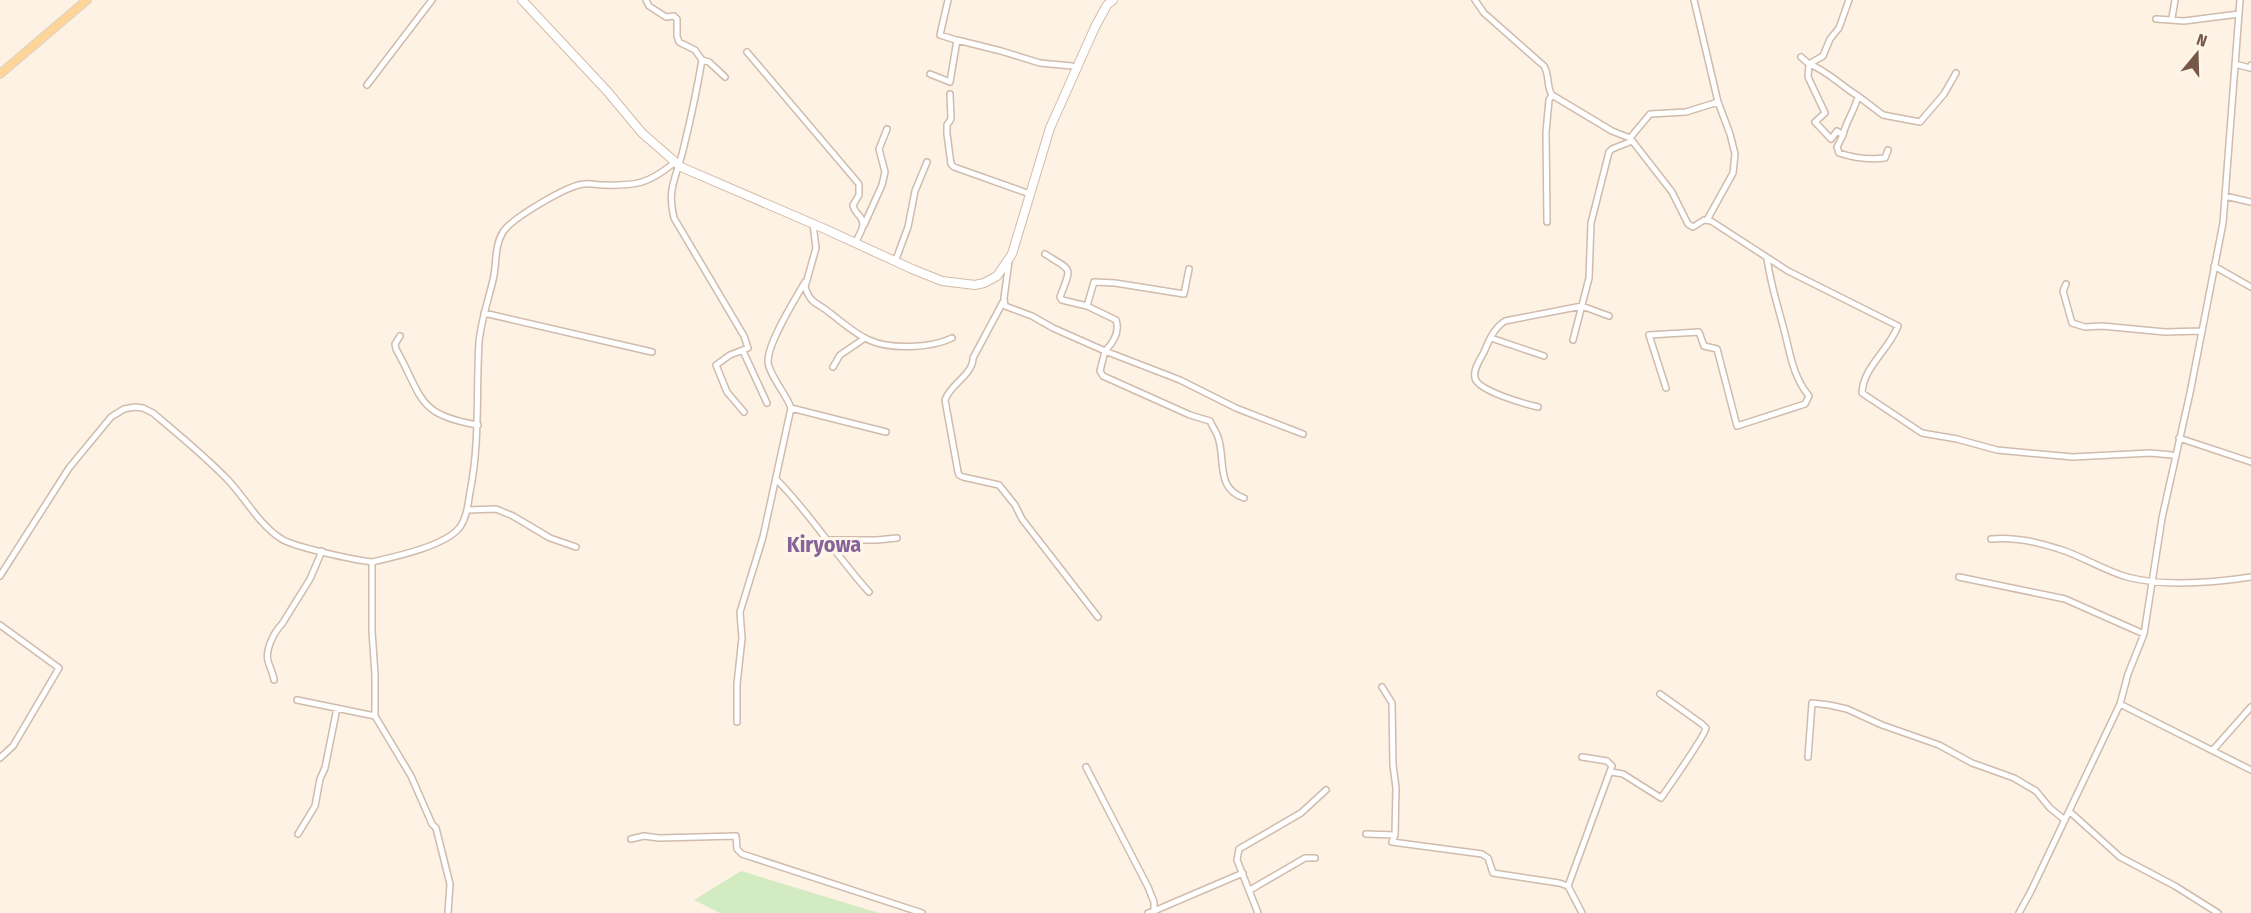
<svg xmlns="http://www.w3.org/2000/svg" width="2251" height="913" viewBox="0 0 2251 913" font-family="'Fira Sans Condensed',sans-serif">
<rect width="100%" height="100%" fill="#fdf2e3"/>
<path fill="#d3ebc1" d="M 741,871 L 879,913 L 720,913 L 694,900 Z"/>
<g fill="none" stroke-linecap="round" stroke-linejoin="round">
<g stroke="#d0bbac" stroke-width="8">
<path id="street" d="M 646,0 L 649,6 L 666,17 L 674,16 L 677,19 L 677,36 L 679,42 L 695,50 L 702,60 L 709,62 L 725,77
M 948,0 L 940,35 L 956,40
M 1475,0 L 1484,13 L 1544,66 C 1550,76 1546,86 1552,95 L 1612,131 L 1630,138 L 1672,192 L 1688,224 L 1693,227 L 1704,220 L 1711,221 L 1788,271 L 1898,326 C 1889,350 1863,367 1862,393 L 1922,433 L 1957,439 L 1997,450 L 2073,457 L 2150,453 L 2172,455
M 1694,0 L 1718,102 L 1730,134 L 1735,154 L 1733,173 L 1707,220
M 2172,18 L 2175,0
M 2156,19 L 2184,21 L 2239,14
M 747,52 L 859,184 L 859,195 L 853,205 C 854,212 858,213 861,218 C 866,226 859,235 855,243
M 1801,57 L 1809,64 L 1823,56 L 1830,39 L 1839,28 L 1849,0
M 702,60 C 697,89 691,118 684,146 C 678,175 666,187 674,218 L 744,336 L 748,348 L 730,355 L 716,365 L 727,392 L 744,412
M 2235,64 L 2250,68 L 2251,65
M 930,74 L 950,82 L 957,40 L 1001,51 L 1040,63 L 1072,66
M 367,85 L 432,0
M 950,94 L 951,119 L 947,125 L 947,134 L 951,164 L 954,167 L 1030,194
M 1858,96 L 1883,115 L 1920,122 L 1944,94 L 1956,73
M 1843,135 C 1846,121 1855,110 1858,96 C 1841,86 1828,71 1809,64 L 1808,77 L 1825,113 L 1815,122 L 1831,139 L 1837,131 L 1843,135 L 1837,147 L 1839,153 C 1854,158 1869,160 1885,158 L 1888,150
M 1630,138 L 1650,114 L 1686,112 L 1718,102
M 2225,196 L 2251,202
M 1547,222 L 1546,132 L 1549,100 L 1552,95
M 813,224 L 816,248 L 805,287 C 811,305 817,302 830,313 C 842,322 855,334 869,340 C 891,350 931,348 952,338
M 864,225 L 882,185 L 885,172 L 879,149 L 887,129
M 1045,254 C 1073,272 1072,265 1060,297 L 1062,300 L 1087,306
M 1009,261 L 1004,298 L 1005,306 L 1032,316 L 1053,328 L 1105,351 C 1113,343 1120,332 1116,320 L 1087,306 L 1094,282 L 1115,283 L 1184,294 L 1189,269
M 895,262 L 908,227 L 915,191 L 927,162
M 2214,266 L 2251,287
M 805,282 C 795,299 767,344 768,362 C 769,375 787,395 791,408 L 886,432
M 2066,284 L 2063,291 L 2072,323 L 2085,327 L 2102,326 L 2165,332 L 2201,331
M 1003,302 L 973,358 C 973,375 950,384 945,400 L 958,472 L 959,475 L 963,477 L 999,485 L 1015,505 L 1022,519 L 1098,617
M 484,313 L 652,352
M 400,336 L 395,344 L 396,349 C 423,397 416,415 478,425
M 1491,338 L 1544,356
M 1573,340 L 1589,278 L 1591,223 L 1609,152 L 1612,149 L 1632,141
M 743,351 L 767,403
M 833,367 L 840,355 L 865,338
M 1666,388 L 1649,335 L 1699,332 L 1704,346 L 1717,349 L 1737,426 L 1805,404 L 1809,396 C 1792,376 1790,351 1783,326 C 1777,303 1770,282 1767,258
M 1538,407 C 1525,404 1478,391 1475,378 C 1473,369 1480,360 1484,352 C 1489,340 1494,328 1505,321 L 1582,306 L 1609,316
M 2179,438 L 2251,462
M 776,479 C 811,514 836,556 869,592
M 1244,498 C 1215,488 1226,460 1218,437 C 1216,431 1212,426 1210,421 L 1190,415 L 1103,376 L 1100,371 L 1105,351 L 1180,380 L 1236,408 L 1303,434
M 467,510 L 496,509 L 513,516 L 550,538 L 576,547
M 1991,539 C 2013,537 2038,542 2059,549 C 2082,556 2103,570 2127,577 C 2165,587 2212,583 2251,577
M 828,540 L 877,540 L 897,538
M 372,562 C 394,557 446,546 460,527 C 467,517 468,504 470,492 C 480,443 476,393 479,342 C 481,321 488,301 493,280 C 497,264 494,246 503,232 C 512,218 568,185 584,184 C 590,183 597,185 603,185 C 636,186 648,184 674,163
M 0,576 L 69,468 L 111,417 L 124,409 L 135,407 L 143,408 L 153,413 C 178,434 205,456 228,480 C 245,498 258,523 280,538 C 292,547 355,560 372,562 L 372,631 L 375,675 L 375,716 L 411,776 L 432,824 L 436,828 L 450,884 L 448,913
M 1959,577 L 2065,599 L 2144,634
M 0,625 L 59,668 L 13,746 L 0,758
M 274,680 C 273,673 270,668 268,661 C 265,650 274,632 282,624 L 310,579 L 322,551
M 1382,687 L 1392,703 L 1393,765 L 1396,788 L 1395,835 L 1392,842 L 1482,854 L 1488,858 L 1493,873 L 1559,883 L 1568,886
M 297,700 L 375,716
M 2120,704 L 2251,770
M 737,722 L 737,684 L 742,638 L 740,612 L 763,537 L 791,408
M 2213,750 L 2251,707
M 1582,757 L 1607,761 L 1612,766 L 1568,886 L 1582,913
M 1808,757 L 1812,703 L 1829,705 L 1847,709 L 1882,725 L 1939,745 L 1972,763 L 2014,778 L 2036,791 L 2050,808 L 2065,820
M 1086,767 L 1148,887 L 1154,902 L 1154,911 L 1148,913
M 1611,772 L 1623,774 L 1661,798 C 1668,788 1705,735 1706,728 L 1702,724 L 1660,694
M 2069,811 L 2120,857 L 2175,886 L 2218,913
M 298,834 L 315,806 L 320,779 L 325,768 L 337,708
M 1366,834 L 1395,835
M 631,839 L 644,836 L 659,838 L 736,836 L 737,849 L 742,854 L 922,913
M 1250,890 L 1305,858 L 1315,858
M 1154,913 L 1154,911 L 1243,873
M 1258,913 L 1237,860 L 1239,849 L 1301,813 L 1326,790
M 2019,913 L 2031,891 L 2120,704 L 2128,674 L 2144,634 L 2162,518 L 2190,393 L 2223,223 L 2240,0"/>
</g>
<g stroke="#d4bba9" stroke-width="10">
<path id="secondary" d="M 522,0 L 607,91 L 642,133 L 681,167 L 825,229 L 912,269 L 942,281 L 975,285 L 984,283 L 997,276 L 1012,254 L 1050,128 L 1095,27 L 1107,5 L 1113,0"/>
</g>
<g stroke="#dbd3cf" stroke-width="10">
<path id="primary" d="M 0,74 L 87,0"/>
</g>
<use href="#street" stroke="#fff" stroke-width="5"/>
<use href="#secondary" stroke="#fff" stroke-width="8"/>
<use href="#primary" stroke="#fdd599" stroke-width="8"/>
</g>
<g text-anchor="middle" stroke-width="6" stroke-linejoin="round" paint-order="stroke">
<g font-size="22" font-weight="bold" fill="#866399" stroke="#fff6ea">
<text x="824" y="552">Kiryowa</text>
</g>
</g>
<g transform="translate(2197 54) rotate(19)" stroke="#fff6ea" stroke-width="4.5" paint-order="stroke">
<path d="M0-4.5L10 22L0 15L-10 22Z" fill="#765748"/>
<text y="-9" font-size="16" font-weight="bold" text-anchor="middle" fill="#765748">N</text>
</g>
</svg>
